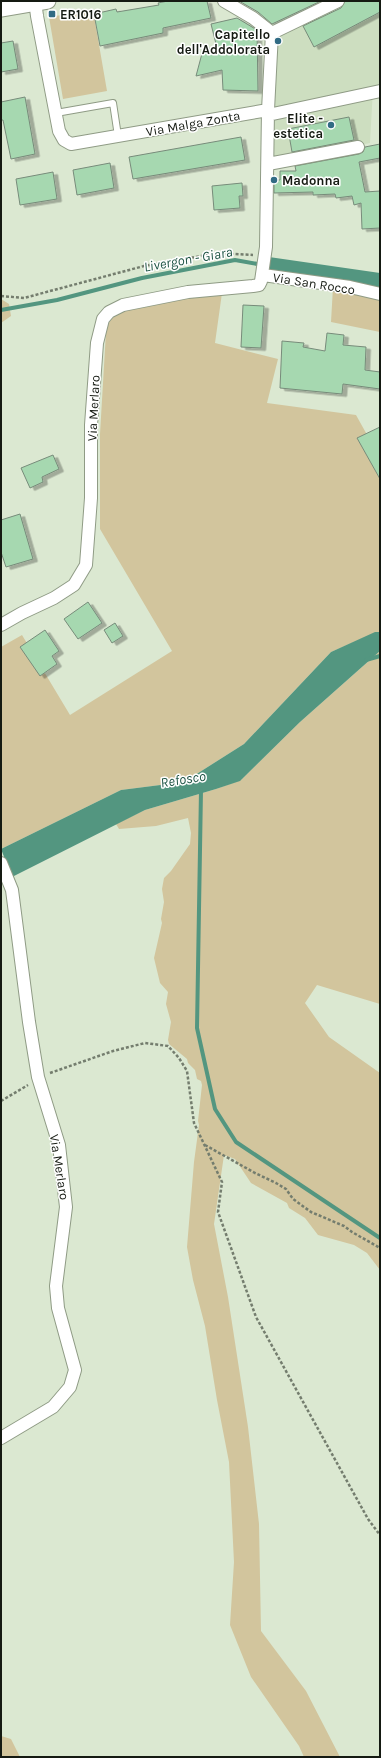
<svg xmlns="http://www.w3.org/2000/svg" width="381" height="1758" viewBox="0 0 381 1758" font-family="Karla,sans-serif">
<defs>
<filter id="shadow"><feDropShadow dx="4.5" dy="2.5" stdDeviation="0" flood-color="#0004"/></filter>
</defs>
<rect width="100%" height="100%" fill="#dbe8d1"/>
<path fill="#cddec0" d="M 343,1 L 380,1 L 380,86 L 373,88 L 370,143 L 272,163 L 273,43 L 279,33 Z"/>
<path fill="#d2c59d" d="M 93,10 L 107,91 L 63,99 L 49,17 Z
M 333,287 L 380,294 L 380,332 L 331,322 Z
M 222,293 L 215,343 L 278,359 L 267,403 L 356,415 L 380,458 L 380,632 L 375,633 L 331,652 L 244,744 L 184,782 L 121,790 L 1,849 L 1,647 L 22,635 L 70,715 L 172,651 L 100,529 L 100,434 L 106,332 C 108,325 109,320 115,316 C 130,303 200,295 222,293 Z
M 1,299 L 9,304 L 11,316 L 1,323 Z
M 380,651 L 380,1004 L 317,985 L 305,1003 L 329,1037 L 380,1073 L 380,1270 L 367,1253 L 354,1245 L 318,1235 L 305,1218 L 289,1208 L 287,1203 L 251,1183 L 235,1159 L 224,1155 L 214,1224 L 228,1297 L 248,1427 L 259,1524 L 261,1631 L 306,1691 L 340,1757 L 304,1757 L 299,1746 L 251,1677 L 230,1625 L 234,1562 L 229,1462 L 217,1400 L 205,1326 L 193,1280 L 187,1247 L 194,1162 L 199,1125 L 198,1121 L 202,1085 L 201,1081 L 197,1079 L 195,1070 L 188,1063 L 187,1059 L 169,1044 L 168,1040 L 171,1022 L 166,1004 L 168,992 L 160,983 L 154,958 L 162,923 L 161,919 L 164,902 L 162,889 L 164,878 L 171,871 L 190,844 L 191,833 L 188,818 L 156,826 L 119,829 L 116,824 L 145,810 L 216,789 L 241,780 L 300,722 Z
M 1,1736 L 11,1739 L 20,1757 L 1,1757 Z"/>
<path fill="#539680" d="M 269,257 L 380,273 L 380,294 L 270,279 Z
M 375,632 L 380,632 L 380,651 L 300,722 L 240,781 L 216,789 L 145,810 L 12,877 L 1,849 L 121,790 L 184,782 L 244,744 L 331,652 Z"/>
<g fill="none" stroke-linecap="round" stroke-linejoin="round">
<path stroke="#539680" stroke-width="4" d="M 1,310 L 57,300 L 142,278 L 235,260 L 263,265
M 366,660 L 380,656
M 201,790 L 197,1028 L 215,1109 L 236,1142 L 380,1238"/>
</g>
<path fill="#a6d8b0" stroke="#778b7a" filter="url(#shadow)" d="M 168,1 L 207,1 L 211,18 L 163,28 L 163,33 L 100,46 L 94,14 L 116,9 L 117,12 L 159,5 L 158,3 Z
M 239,1 L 321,1 L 272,24 L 258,12 Z
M 345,1 L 380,1 L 380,12 L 314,47 L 303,26 L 341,8 Z
M 237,18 L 257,30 L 258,91 L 223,90 L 222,70 L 196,76 L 204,46 L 218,52 L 211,24 Z
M 13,41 L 18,69 L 1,72 L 1,43 Z
M 25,97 L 35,154 L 11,159 L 3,120 L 1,120 L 1,102 Z
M 349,117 L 354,140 L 292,152 L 288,129 Z
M 241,137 L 245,160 L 133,179 L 129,157 Z
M 380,144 L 380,158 L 359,162 L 365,192 L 380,191 L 380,228 L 362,229 L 361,203 L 354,205 L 352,196 L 336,198 L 335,194 L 313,195 L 313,192 L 274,193 L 274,180 L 280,180 L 280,171 L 296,171 L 295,166 L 359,154 L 363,152 L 365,147 Z
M 110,163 L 114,188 L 77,195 L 73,170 Z
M 53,172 L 57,199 L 20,205 L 16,179 Z
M 242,183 L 243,196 L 239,196 L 240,208 L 214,210 L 212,186 Z
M 243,305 L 264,306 L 261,348 L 241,347 Z
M 327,333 L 344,335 L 343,345 L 366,347 L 365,370 L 380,372 L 380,389 L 343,384 L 342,394 L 280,388 L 282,341 L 304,343 L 303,347 L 325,351 Z
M 380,427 L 380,479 L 357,438 Z
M 53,455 L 59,469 L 42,477 L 43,482 L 30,488 L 21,468 Z
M 20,514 L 33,559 L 6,567 L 1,552 L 1,520 Z
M 88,602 L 102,623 L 78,639 L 64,619 Z
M 115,623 L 123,636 L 112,643 L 104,630 Z
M 45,630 L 59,651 L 52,656 L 57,664 L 40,676 L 20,647 Z"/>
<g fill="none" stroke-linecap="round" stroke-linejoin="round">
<g stroke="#8f9b85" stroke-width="8">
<path id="service" d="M 56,113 L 113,103 L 118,136"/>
</g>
<g stroke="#8f9b85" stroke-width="14">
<path id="minor" d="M 35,1 L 37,16 L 59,131 L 64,140 L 71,144 L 268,110
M 224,1 L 253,18 L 272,33
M 272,33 L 338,1
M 268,115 L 380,91
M 268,164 L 358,147
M 263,275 L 350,287 L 380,294
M 1,625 L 22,613 L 54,598 L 74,585 L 86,565 L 91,498 L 91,425 L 97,343 L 103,319 L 109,312 L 123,305 L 188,292 L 253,286 L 259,285 L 261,281 L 266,247 L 268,110 L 272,33
M 1,863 L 12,890 L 29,1022 L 38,1077 L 59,1145 L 66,1207 L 56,1286 L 58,1308 L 75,1370 L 70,1387 L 53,1407 L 1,1438"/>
</g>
<g stroke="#8f9b85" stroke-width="17">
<path id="tertiary" d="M 1,9 L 48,1"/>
</g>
<path stroke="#747d6e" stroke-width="2.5" stroke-dasharray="3 2" stroke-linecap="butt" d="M 1,296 L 24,298 L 144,266 L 218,253 L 253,255
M 50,1073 L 113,1051 L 145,1043 L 168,1046 L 179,1058 L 187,1071 L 194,1123 L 222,1182 L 218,1212 L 256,1317 L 368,1519 L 380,1535
M 1,1101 L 28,1085
M 205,1145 L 255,1173 L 276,1183 L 286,1189 L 293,1199 L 311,1212 L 344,1226 L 352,1232 L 380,1248"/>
<use href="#service" stroke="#fff" stroke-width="6"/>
<use href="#minor" stroke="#fff" stroke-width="12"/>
<use href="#tertiary" stroke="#fff" stroke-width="15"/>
</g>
<g fill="#316b84" stroke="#fff" stroke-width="1.5">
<rect x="48" y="10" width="8" height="8" rx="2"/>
<circle cx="278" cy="41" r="4"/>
<circle cx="331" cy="125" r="4"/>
<circle cx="274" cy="180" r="4"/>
</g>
<g text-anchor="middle" stroke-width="3" stroke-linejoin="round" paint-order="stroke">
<g font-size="13" font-weight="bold" fill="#151a12" stroke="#fff" text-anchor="start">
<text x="60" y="19">ER1016</text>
<text x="270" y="39" text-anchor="end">Capitello<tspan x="270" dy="15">dell'Addolorata</tspan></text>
<text x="323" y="123" text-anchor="end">Elite -<tspan x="323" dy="15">estetica</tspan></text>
<text x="282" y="185">Madonna</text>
</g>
<g font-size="13" fill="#151a12" stroke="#fff">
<text transform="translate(193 123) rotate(-10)" y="5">Via Malga Zonta</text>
<text transform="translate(314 283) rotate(9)" y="5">Via San Rocco</text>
<text transform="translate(93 408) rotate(-87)" y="5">Via Merlaro</text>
<text transform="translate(60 1167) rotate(81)" y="5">Via Merlaro</text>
</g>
<g font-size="14" font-style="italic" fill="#1f5545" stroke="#fff">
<text transform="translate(188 259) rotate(-10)" y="5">Livergon - Giara</text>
<text transform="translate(183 779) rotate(-9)" y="5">Refosco</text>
</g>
</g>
<rect width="381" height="1758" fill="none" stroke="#151a12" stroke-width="4"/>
</svg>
